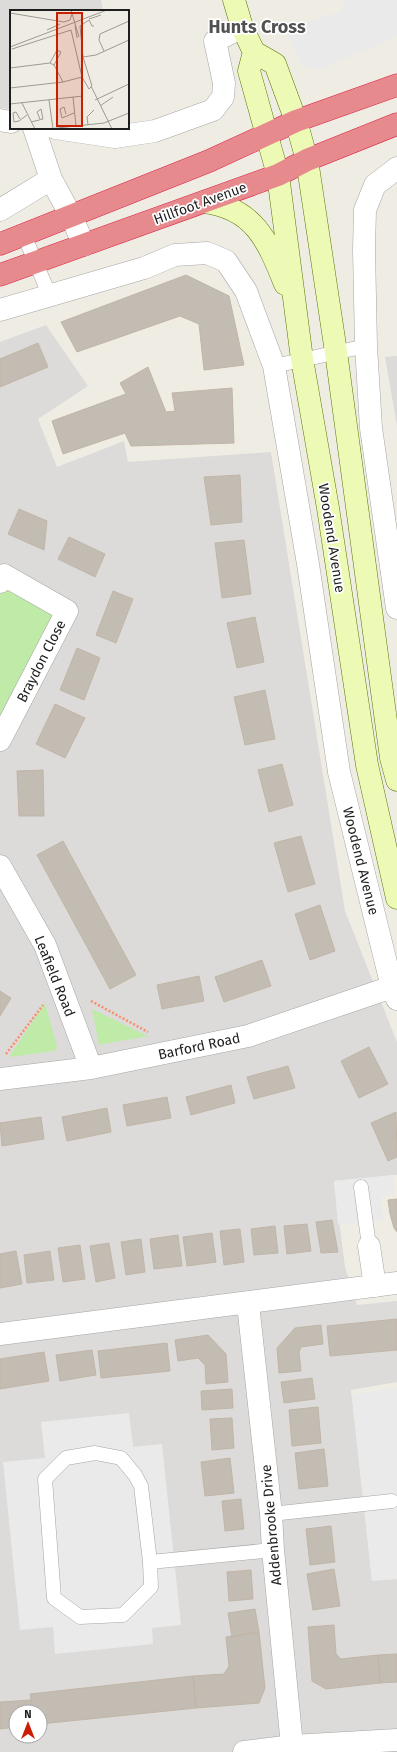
<svg xmlns="http://www.w3.org/2000/svg" width="397" height="1752" viewBox="0 0 397 1752" font-family="'Fira Sans',sans-serif">
<rect width="100%" height="100%" fill="#efede3"/>
<path fill="#dcdbda" fill-rule="evenodd" d="M 0,0 L 101,0 L 103,11 L 11,11 L 11,109 L 0,108 Z
M 46,325 L 88,386 L 38,419 L 57,467 L 124,441 L 128,462 L 271,452 L 345,911 L 397,1042 L 397,1175 L 334,1181 L 345,1267 L 357,1305 L 397,1301 L 397,1382 L 351,1390 L 372,1580 L 397,1579 L 397,1752 L 0,1752 L 0,342 ZM 16,1712 L 40,1712 L 40,1736 L 16,1736 Z
M 397,356 L 397,426 L 385,357 Z"/>
<path fill="#bfeaa8" d="M 0,583 L 67,611 L 0,723 Z
M 45,1003 L 57,1046 L 55,1051 L 9,1057 Z
M 92,1009 L 148,1036 L 99,1045 Z"/>
<path fill="#eaeaea" d="M 345,0 L 397,0 L 397,37 L 315,71 L 301,64 L 285,29 L 339,12 Z
M 393,1175 L 395,1195 L 381,1196 L 383,1220 L 338,1225 L 334,1181 Z
M 397,1388 L 397,1579 L 372,1581 L 352,1394 Z
M 129,1413 L 133,1447 L 162,1444 L 181,1625 L 152,1628 L 153,1644 L 55,1654 L 53,1627 L 20,1630 L 3,1462 L 45,1458 L 41,1422 Z"/>
<path fill="#c3bcb3" stroke="#c1b5a6" d="M 186,275 L 229,296 L 244,365 L 204,370 L 199,324 L 180,316 L 77,352 L 61,322 Z
M 38,343 L 48,367 L 0,387 L 0,359 Z
M 148,367 L 166,412 L 175,411 L 172,393 L 232,388 L 234,443 L 131,446 L 125,433 L 63,454 L 52,421 L 126,394 L 120,383 Z
M 240,475 L 242,522 L 211,525 L 204,477 Z
M 19,509 L 47,521 L 44,550 L 8,534 Z
M 69,537 L 105,554 L 95,577 L 58,559 Z
M 244,540 L 251,594 L 222,598 L 215,543 Z
M 113,591 L 133,599 L 116,643 L 96,635 Z
M 255,617 L 264,662 L 237,668 L 227,623 Z
M 77,648 L 100,658 L 84,700 L 60,690 Z
M 265,690 L 275,739 L 245,745 L 234,697 Z
M 55,704 L 85,718 L 65,758 L 36,744 Z
M 282,764 L 293,805 L 269,812 L 258,770 Z
M 43,770 L 44,816 L 19,816 L 17,771 Z
M 301,836 L 315,884 L 288,892 L 274,843 Z
M 63,841 L 136,975 L 110,989 L 37,855 Z
M 320,905 L 335,951 L 310,960 L 295,914 Z
M 262,960 L 271,986 L 224,1002 L 215,977 Z
M 199,976 L 204,1001 L 162,1009 L 157,985 Z
M 0,991 L 11,998 L 0,1016 Z
M 369,1047 L 388,1084 L 359,1098 L 341,1061 Z
M 288,1066 L 295,1088 L 254,1099 L 247,1077 Z
M 231,1085 L 235,1103 L 191,1115 L 186,1097 Z
M 167,1097 L 171,1118 L 127,1126 L 123,1105 Z
M 107,1108 L 111,1132 L 67,1141 L 62,1117 Z
M 396,1112 L 397,1157 L 388,1161 L 371,1123 Z
M 41,1117 L 44,1139 L 2,1146 L 0,1123 Z
M 397,1199 L 397,1232 L 394,1228 L 390,1214 L 388,1200 Z
M 332,1220 L 338,1252 L 321,1253 L 316,1222 Z
M 307,1224 L 311,1251 L 287,1254 L 284,1226 Z
M 275,1226 L 278,1253 L 254,1255 L 251,1229 Z
M 240,1229 L 244,1262 L 224,1265 L 220,1231 Z
M 212,1233 L 216,1262 L 187,1266 L 183,1237 Z
M 178,1235 L 182,1266 L 154,1269 L 150,1239 Z
M 141,1239 L 145,1272 L 126,1275 L 121,1242 Z
M 109,1243 L 115,1278 L 96,1282 L 90,1246 Z
M 80,1245 L 85,1279 L 63,1282 L 58,1248 Z
M 16,1251 L 22,1284 L 0,1288 L 0,1254 Z
M 50,1251 L 54,1280 L 27,1283 L 24,1255 Z
M 397,1319 L 397,1350 L 330,1356 L 327,1326 Z
M 321,1325 L 323,1344 L 301,1347 L 299,1352 L 301,1371 L 279,1373 L 277,1348 L 295,1328 Z
M 208,1335 L 226,1354 L 228,1382 L 206,1384 L 205,1365 L 198,1358 L 178,1361 L 175,1340 Z
M 167,1343 L 170,1371 L 101,1378 L 98,1351 Z
M 92,1350 L 96,1375 L 60,1381 L 56,1355 Z
M 44,1352 L 49,1381 L 0,1389 L 0,1359 Z
M 312,1378 L 315,1399 L 284,1403 L 281,1382 Z
M 232,1389 L 233,1408 L 202,1410 L 201,1391 Z
M 318,1407 L 321,1443 L 292,1446 L 289,1410 Z
M 232,1418 L 234,1448 L 212,1450 L 210,1419 Z
M 324,1449 L 328,1486 L 299,1489 L 295,1453 Z
M 230,1458 L 234,1493 L 205,1496 L 201,1462 Z
M 241,1499 L 244,1529 L 225,1531 L 222,1501 Z
M 331,1526 L 335,1562 L 310,1565 L 306,1529 Z
M 334,1569 L 340,1606 L 313,1610 L 307,1574 Z
M 251,1570 L 253,1599 L 229,1601 L 227,1572 Z
M 255,1609 L 259,1632 L 232,1637 L 228,1613 Z
M 334,1625 L 336,1654 L 341,1659 L 378,1655 L 380,1683 L 326,1689 L 312,1681 L 308,1627 Z
M 259,1632 L 265,1688 L 259,1703 L 196,1708 L 193,1676 L 224,1674 L 229,1666 L 226,1637 Z
M 397,1654 L 397,1682 L 380,1683 L 378,1655 Z
M 193,1676 L 196,1708 L 40,1724 L 40,1712 L 33,1712 L 30,1694 Z
M 31,1700 L 33,1712 L 16,1712 L 16,1727 L 0,1729 L 0,1702 Z"/>
<g fill="none" stroke-linecap="round" stroke-linejoin="round">
<g stroke="#a5a5a5" stroke-width="15">
<path id="lane" d="M 24,235 L 49,294
M 274,366 L 366,346
M 361,1187 L 369,1246
M 271,1514 L 392,1501
M 150,1562 L 141,1486 L 135,1475 L 121,1458 L 95,1453 L 66,1458 L 45,1479 L 54,1598 L 80,1617 L 123,1615 L 151,1587 L 150,1562 L 273,1550"/>
</g>
<g stroke="#a5a5a5" stroke-width="23">
<path id="street" d="M 0,120 L 11,122
M 34,128 L 51,179 L 71,216 L 84,245
M 55,128 L 115,137 L 155,131 L 213,110 L 223,97 L 224,83 L 215,41 L 242,27
M 397,168 L 375,185 L 365,210 L 364,249 L 366,346 L 371,428 L 397,608
M 0,210 L 51,179
M 0,310 L 144,268 L 175,255 L 207,253 L 226,261 L 246,291 L 274,366 L 308,564 L 339,772 L 392,987 L 397,999
M 0,582 L 4,575 L 67,611 L 0,740
M 0,866 L 45,945 L 91,1068
M 0,1079 L 91,1068 L 248,1036 L 392,987
M 369,1246 L 375,1286
M 248,1304 L 271,1514 L 273,1550 L 292,1746
M 0,1334 L 397,1283
M 244,1752 L 292,1746 L 397,1740"/>
</g>
<g stroke="#587504" stroke-width="23">
<path id="secondary" d="M 234,0 L 242,27 L 254,52
M 254,52 L 249,71 L 278,175 L 302,359 L 328,508 L 367,765 L 397,898
M 254,52 L 275,64 L 296,121 L 307,160 L 336,352 L 391,758 L 397,780
M 204,202 C 255,208 268,242 285,284"/>
</g>
<g stroke="#db2246" stroke-width="23">
<path id="highway" d="M 0,244 L 209,161 L 296,121 L 397,85
M 0,275 L 278,175 L 307,160 L 397,124"/>
</g>
<path stroke="#fb8d68" stroke-width="2.5" stroke-dasharray="2 2" stroke-linecap="butt" d="M 91,1001 L 148,1032
M 6,1054 L 43,1005"/>
<use href="#lane" stroke="#fff" stroke-width="14"/>
<use href="#street" stroke="#fff" stroke-width="22"/>
<use href="#secondary" stroke="#ecfab6" stroke-width="22"/>
<use href="#highway" stroke="#e78a8d" stroke-width="22"/>
</g>
<g text-anchor="middle" stroke-width="3.5" stroke-linejoin="round" paint-order="stroke">
<g font-size="14" fill="#1e1e1e" stroke="#fff">
<text transform="translate(200 203) rotate(-20)" y="5">Hillfoot Avenue</text>
<text transform="translate(332 538) rotate(81)" y="5">Woodend Avenue</text>
<text transform="translate(41 661) rotate(-63)" y="5">Braydon Close</text>
<text transform="translate(361 861) rotate(76)" y="5">Woodend Avenue</text>
<text transform="translate(55 976) rotate(68)" y="5">Leafield Road</text>
<text transform="translate(199 1046) rotate(-12)" y="5">Barford Road</text>
<text transform="translate(271 1525) rotate(-95)" y="5">Addenbrooke Drive</text>
</g>
<g font-size="18" font-weight="bold" fill="#515151" stroke="#fff">
<text x="257" y="33">Hunts Cross</text>
</g>
</g>
<g transform="translate(10 10)">
<rect width="119" height="119" fill="#efede3"/>
<path fill="none" stroke="#9b9a94" stroke-width="1" d="M 61,0 L 69,27M 0,3 L 54,12 L 60,10 L 62,4M 79,9 L 91,5M 65,15 L 67,28M 37,20 L 50,14M 0,37 L 97,0M 2,39 L 61,20 L 72,67 L 79,79 L 82,76 L 73,47 L 70,16 L 79,10 L 82,16 L 84,16M 94,41 L 89,30 L 90,24 L 119,11M 73,47 L 86,45 L 119,30M 40,53 L 47,40 L 51,42 L 44,55M 0,58 L 40,53 L 44,55 L 53,72M 81,76 L 102,119M 0,78 L 53,72 L 72,67M 63,87 L 66,116M 39,90 L 43,119M 85,90 L 119,74M 12,93 L 25,119M 0,94 L 73,86M 90,96 L 103,87M 56,104 L 54,97 L 50,99 L 52,108 L 64,103M 10,109 L 6,102 L 3,103 L 4,112 L 9,111 L 17,105M 21,112 L 33,109 L 31,99 L 27,102 L 30,109M 78,115 L 77,107 L 84,100M 38,119 L 94,113 L 119,103"/>
<path fill="#cb1e00" fill-opacity="0.15" stroke="#cb1e00" stroke-width="2" d="M 47,3 L 72,3 L 72,116 L 47,116 Z"/>
<rect width="119" height="119" fill="none" stroke="#1e1e1e" stroke-width="2"/>
</g>
<g transform="translate(28 1724)"><circle r="19" fill="#ffffff" stroke="#a5a5a5"/>
<path d="M0-3L7 15L0 10L-7 15Z" fill="#cb1e00"/>
<text y="-6" font-size="11" font-weight="bold" text-anchor="middle" fill="#1e1e1e">N</text>
</g>
</svg>
